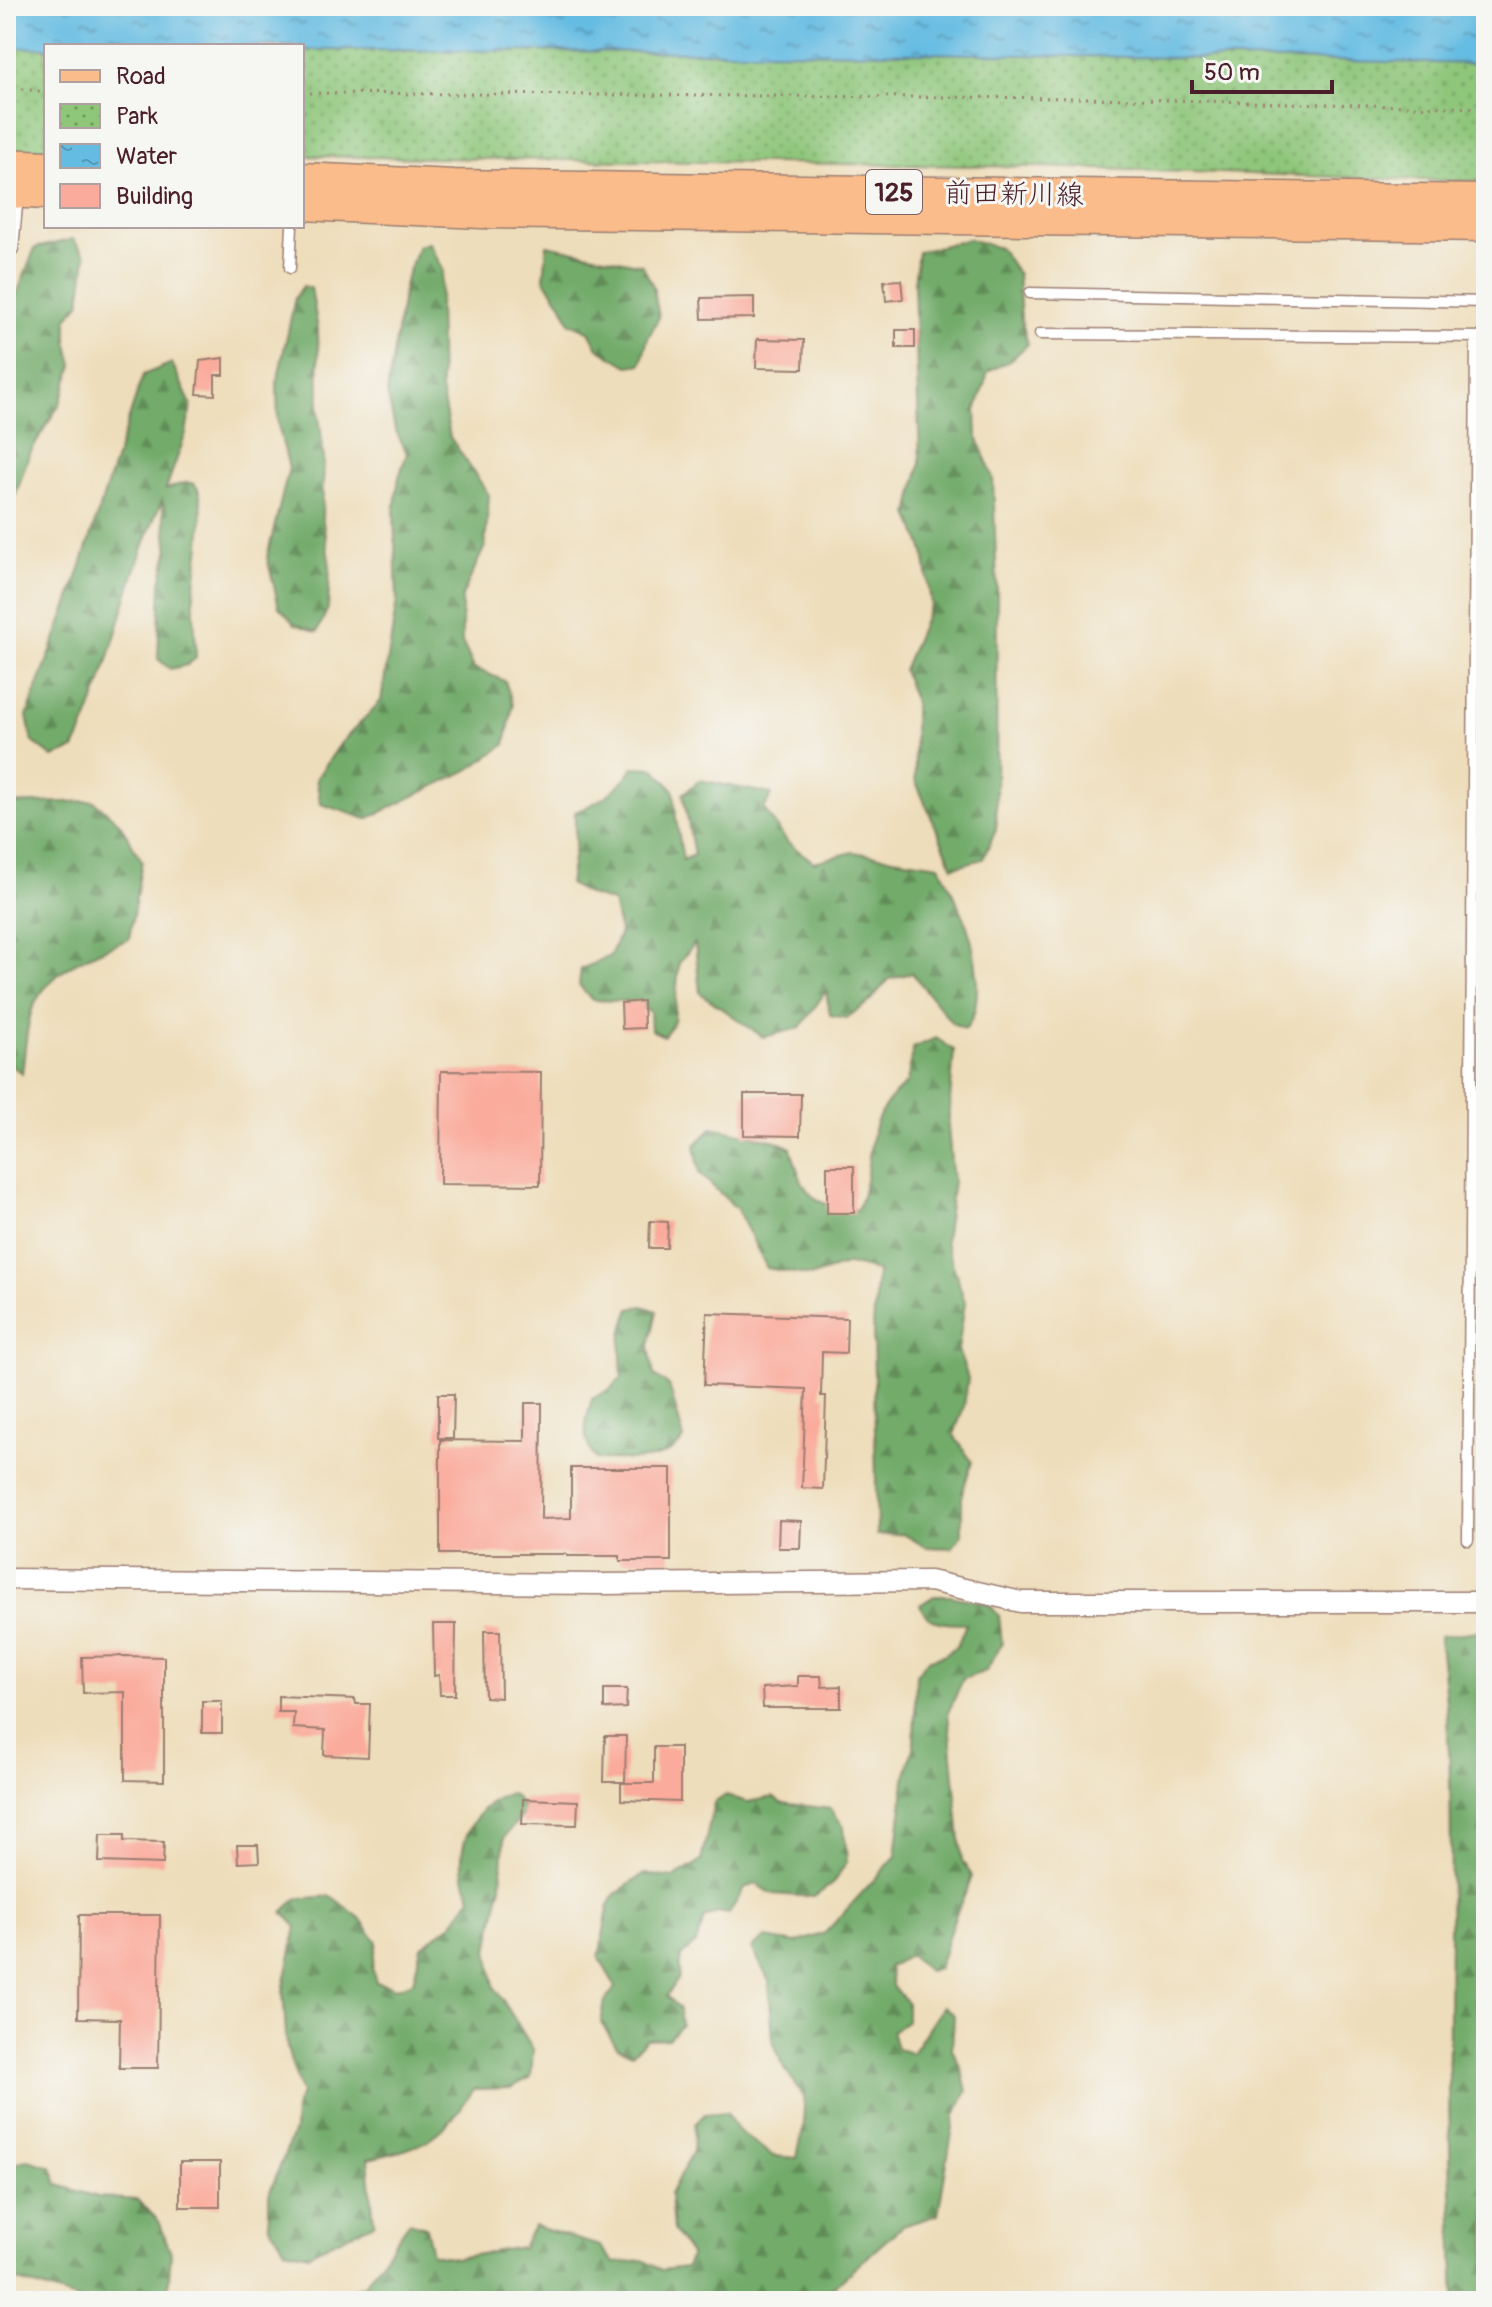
<svg xmlns="http://www.w3.org/2000/svg" width="1492" height="2307" viewBox="0 0 1492 2307" font-family="Pangolin,'Klee One',sans-serif">
<defs>
<pattern id="forest-firs" width="22" height="20" patternUnits="userSpaceOnUse" patternTransform="scale(2)"><rect width="22" height="20" fill="#72ab6a"/><path d="M5 1l3.5 6h-7zM16 11l3.5 6h-7z" fill="#608b57"/></pattern>
<pattern id="park-dots" width="8" height="8" patternUnits="userSpaceOnUse" patternTransform="scale(2)"><rect width="8" height="8" fill="#8ec67a"/><path d="M2 2h.1M6 6h.1" fill="none" stroke="#76a064" stroke-width="1.8" stroke-linecap="round"/></pattern>
<pattern id="water-ripples" width="26" height="14" patternUnits="userSpaceOnUse" patternTransform="scale(2)"><rect width="26" height="14" fill="#65bce2"/><path d="M2 4q2-2 4 0t4 0M15 11q2-2 4 0t4 0" fill="none" stroke="#5598b7"/></pattern>
</defs>
<rect width="100%" height="100%" fill="#f6f6f2"/>
<filter id="ink" filterUnits="userSpaceOnUse"><feTurbulence type="fractalNoise" baseFrequency=".0125" numOctaves="2"/><feDisplacementMap in="SourceGraphic" scale="16" xChannelSelector="R" yChannelSelector="G"/><feConvolveMatrix kernelMatrix="1 2 1 2 8 2 1 2 1" color-interpolation-filters="sRGB"/></filter>
<filter id="wash" filterUnits="userSpaceOnUse"><feTurbulence type="fractalNoise" baseFrequency=".006" numOctaves="4" result="noise"/><feDisplacementMap in="SourceGraphic" scale="32" xChannelSelector="R" yChannelSelector="G"/><feGaussianBlur stdDeviation="1.8" result="paint"/><feColorMatrix in="noise" values="0 0 0 0 0 0 0 0 0 0 0 0 0 0 0 0 0 1.4 0 .05"/><feComposite in="paint" operator="in"/></filter>
<g filter="url(#wash)">
<rect width="100%" height="100%" fill="#eeddba"/>
<path fill="url(#forest-firs)" stroke="#5e654a" stroke-width="2" d="M 73,239 L 86,256 L 80,304 L 67,318 L 67,340 L 73,365 L 60,403 L 29,455 L 6,523 L 6,322 L 35,248 Z
M 968,239 L 1000,248 L 1018,274 L 1021,319 L 1028,344 L 1011,360 L 988,372 L 976,411 L 977,436 L 993,478 L 997,588 L 996,829 L 983,859 L 953,867 L 915,780 L 914,700 L 903,670 L 931,604 L 924,551 L 909,514 L 920,464 L 914,283 L 918,252 Z
M 429,243 L 443,270 L 439,305 L 441,390 L 450,437 L 489,495 L 485,546 L 462,596 L 462,642 L 474,668 L 505,681 L 513,705 L 505,745 L 470,769 L 367,819 L 321,804 L 316,779 L 341,743 L 381,701 L 397,601 L 394,511 L 399,477 L 407,453 L 395,429 L 387,393 L 405,282 L 418,246 Z
M 547,245 L 642,265 L 653,286 L 659,317 L 648,338 L 641,364 L 628,366 L 598,348 L 589,331 L 570,323 L 561,303 L 544,279 Z
M 303,286 L 311,288 L 318,329 L 319,415 L 324,459 L 322,516 L 330,566 L 328,608 L 317,632 L 295,624 L 279,607 L 267,557 L 289,468 L 278,425 L 277,383 L 295,298 Z
M 172,363 L 191,405 L 186,433 L 166,489 C 175,487 187,479 195,485 C 210,499 195,576 194,596 C 193,616 196,638 196,658 L 187,665 L 170,669 L 158,659 L 161,582 L 168,552 L 162,501 C 124,581 113,670 74,749 L 53,757 L 32,741 L 27,716 L 71,596 L 143,375 Z
M 633,767 L 654,768 L 674,790 L 676,819 L 683,860 L 694,855 L 683,794 L 700,780 L 772,794 L 764,809 L 788,843 L 814,862 L 853,852 L 939,865 C 961,907 978,941 977,989 C 976,1004 976,1017 965,1029 L 952,1023 L 912,973 L 889,979 L 868,1003 L 846,1018 L 830,1015 L 826,991 L 800,1028 L 763,1037 L 700,993 L 695,943 L 679,963 L 674,1021 L 664,1036 L 651,1030 L 650,1011 L 624,1001 L 592,1000 L 579,985 L 581,969 L 610,956 L 620,933 L 613,902 L 589,895 L 569,884 L 575,845 L 575,812 C 601,801 617,792 633,767 Z
M 94,801 L 120,824 L 142,861 L 129,939 C 92,954 53,967 34,1005 C 26,1021 25,1055 22,1073 L 6,1062 L 6,804 Z
M 936,1038 L 954,1050 L 948,1127 L 953,1182 L 945,1241 L 965,1302 L 958,1350 L 968,1378 L 964,1406 L 954,1435 L 972,1462 L 962,1493 L 962,1534 L 952,1548 L 926,1547 L 903,1534 L 877,1535 L 873,1328 L 877,1271 L 848,1264 L 812,1276 L 767,1268 L 737,1209 L 700,1174 L 695,1145 L 713,1127 L 776,1141 L 791,1148 C 803,1193 810,1206 857,1210 C 879,1159 855,1126 907,1083 L 913,1048 Z
M 642,1306 L 657,1311 L 649,1346 L 654,1376 L 669,1385 L 684,1439 C 662,1466 629,1459 597,1460 C 580,1442 585,1421 592,1399 L 610,1389 L 622,1377 C 620,1349 619,1335 630,1309 Z
M 934,1596 L 951,1596 L 989,1604 L 999,1616 L 1002,1643 L 986,1671 L 963,1679 L 948,1713 L 962,1861 L 972,1876 C 968,1889 962,1900 957,1912 C 949,1928 946,1950 938,1968 L 928,1971 L 910,1955 L 889,1967 L 892,1986 L 907,2003 L 907,2021 L 892,2031 L 897,2049 L 912,2053 L 943,2006 L 954,2015 L 952,2049 L 962,2071 L 967,2091 L 955,2115 L 938,2215 L 902,2226 L 820,2299 L 810,2301 L 321,2301 L 364,2285 L 409,2222 L 426,2227 L 432,2254 L 456,2258 L 522,2247 L 534,2226 L 600,2246 L 614,2263 L 643,2260 L 661,2270 L 686,2267 L 691,2256 L 673,2230 L 670,2194 L 693,2151 L 695,2124 L 705,2114 L 727,2112 L 736,2129 L 773,2156 L 797,2158 L 804,2125 L 804,2097 L 784,2068 L 773,2041 L 769,1981 L 752,1948 L 765,1938 L 796,1943 L 825,1933 L 896,1856 L 905,1779 L 914,1744 L 916,1675 L 927,1660 L 943,1655 L 957,1646 L 966,1624 C 949,1623 927,1626 920,1605 Z
M 1486,1630 L 1486,2301 L 1455,2301 C 1451,2205 1448,2110 1449,2014 C 1450,1889 1456,1761 1439,1636 Z
M 510,1793 L 517,1799 L 525,1811 L 504,1838 L 501,1886 L 488,1950 L 494,1986 L 533,2049 L 531,2077 L 510,2088 L 474,2089 C 440,2140 428,2146 368,2159 L 374,2223 L 309,2254 L 285,2249 L 269,2224 L 269,2194 L 294,2131 L 295,2109 L 301,2094 L 287,2048 L 283,1991 L 297,1927 L 283,1912 L 297,1899 L 331,1896 L 360,1918 L 377,1942 L 372,1969 L 376,1982 L 396,1988 L 413,1982 L 421,1947 L 453,1923 L 471,1897 C 468,1887 462,1876 462,1866 C 460,1835 479,1803 510,1793 Z
M 726,1795 L 747,1802 L 773,1797 L 781,1803 L 831,1809 L 844,1827 L 847,1862 L 832,1884 L 814,1897 L 773,1894 L 756,1884 L 744,1889 L 729,1914 L 718,1912 L 705,1918 L 696,1943 L 681,1956 L 679,1978 L 667,1996 L 679,2009 L 681,2025 L 668,2038 L 646,2039 L 632,2054 L 617,2047 L 601,2023 L 605,2001 L 616,1987 L 599,1958 L 608,1908 L 615,1894 L 644,1874 L 673,1878 L 701,1861 L 714,1803 Z
M 28,2160 L 52,2167 L 58,2185 L 98,2197 L 137,2200 L 159,2221 L 171,2253 L 168,2290 L 164,2301 L 82,2301 L 6,2277 L 6,2164 Z"/>
<path fill="url(#park-dots)" stroke="#6c7252" stroke-width="2" d="M 6,6 L 1486,6 L 1486,182 L 1040,167 L 302,156 L 302,46 L 46,46 L 46,152 L 6,151 Z"/>
<path fill="url(#water-ripples)" stroke="#586e86" stroke-width="2" d="M 6,6 L 1486,6 L 1486,64 L 921,53 L 302,50 L 302,46 L 6,48 Z"/>
<g id="blocks">
<path fill="#faab9b" d="M 901,280 L 903,299 L 886,301 L 884,281 Z
M 754,297 L 754,318 L 702,319 L 701,298 Z
M 896,330 L 915,330 L 915,348 L 896,348 Z
M 757,339 L 804,340 L 803,369 L 756,368 Z
M 224,358 L 224,375 L 215,375 L 215,395 L 197,394 L 200,361 Z
M 643,1001 L 644,1028 L 622,1029 L 621,1003 Z
M 441,1071 L 541,1072 L 540,1185 L 440,1184 Z
M 744,1094 L 801,1094 L 800,1136 L 744,1135 Z
M 827,1166 L 854,1166 L 854,1213 L 827,1213 Z
M 650,1221 L 668,1222 L 667,1248 L 649,1248 Z
M 707,1313 L 847,1318 L 846,1353 L 822,1352 L 821,1396 L 826,1396 L 823,1489 L 802,1488 L 806,1389 L 704,1385 Z
M 438,1394 L 454,1394 L 453,1438 L 438,1438 Z
M 525,1403 L 542,1403 L 541,1519 L 571,1518 L 571,1468 L 671,1468 L 671,1561 L 620,1561 L 620,1556 L 567,1556 L 567,1554 L 440,1554 L 440,1440 L 525,1441 Z
M 779,1520 L 801,1521 L 800,1548 L 778,1548 Z
M 433,1624 L 456,1624 L 455,1695 L 440,1695 L 439,1675 L 434,1676 Z
M 484,1631 L 500,1631 L 501,1698 L 485,1697 Z
M 124,1656 L 164,1657 L 164,1781 L 125,1780 L 125,1692 L 83,1693 L 82,1657 Z
M 798,1676 L 821,1676 L 822,1687 L 841,1686 L 841,1708 L 763,1708 L 762,1688 L 798,1686 Z
M 604,1689 L 627,1689 L 626,1708 L 604,1709 Z
M 278,1696 L 355,1699 L 356,1704 L 370,1704 L 368,1757 L 324,1755 L 325,1730 L 293,1728 L 294,1712 L 278,1712 Z
M 202,1701 L 222,1701 L 222,1733 L 202,1733 Z
M 605,1736 L 626,1736 L 625,1782 L 604,1782 Z
M 654,1747 L 680,1747 L 680,1802 L 621,1800 L 621,1783 L 654,1783 Z
M 523,1799 L 578,1801 L 577,1825 L 522,1824 Z
M 100,1835 L 124,1835 L 124,1841 L 164,1842 L 163,1864 L 99,1862 Z
M 237,1845 L 258,1845 L 259,1862 L 238,1863 Z
M 79,1915 L 160,1915 L 158,2068 L 119,2068 L 120,2019 L 78,2018 Z
M 180,2162 L 220,2162 L 220,2207 L 180,2207 Z"/>
</g>
</g>
<g filter="url(#ink)">
<use href="#blocks" fill-opacity="0" stroke="#9c7e72" stroke-width="2"/>
<g fill="none" stroke-linecap="round" stroke-linejoin="round">
<g stroke="#9c7e72" stroke-width="13">
<path id="lane" d="M 6,257 L 13,249 L 18,195
M 290,268 L 292,226
M 1030,293 L 1486,302
M 1040,334 L 1486,337
M 1468,1540 L 1476,337"/>
</g>
<g stroke="#9c7e72" stroke-width="23">
<path id="street" d="M 6,1579 L 601,1584 L 930,1581 L 1021,1602 L 1486,1602"/>
</g>
<g stroke="#9c7e72" stroke-width="33">
<path id="primary" d="M 6,164 L 46,166
M 302,178 L 454,185 L 1486,200
M 6,192 L 46,194
M 302,205 L 482,213 L 1486,226"/>
</g>
<path stroke="#9c7e72" stroke-width="3" stroke-dasharray="2 6" stroke-linecap="butt" d="M 6,87 L 46,92
M 302,93 L 1088,98 L 1486,108"/>
<use href="#lane" stroke="#fff" stroke-width="10"/>
<use href="#street" stroke="#fff" stroke-width="20"/>
<use href="#primary" stroke="#f9bc8a" stroke-width="30"/>
</g>
</g>
<g text-anchor="middle" stroke-width="6" stroke-linejoin="round" paint-order="stroke">
<rect fill="#f6f6f2" stroke="#7e6067" stroke-width="2" x="866" y="170" width="56" height="44" rx="6"/>
<g font-size="26" font-weight="bold" fill="#4a1f2b">
<text x="894" y="201">125</text>
</g>
<g font-size="28" fill="#4a1f2b" stroke="#f6f6f2">
<text transform="translate(1014 193) rotate(1)" y="10">前田新川線</text>
</g>
</g>
<rect width="1492" height="2307" fill="none" stroke="#f6f6f2" stroke-width="32"/>
<rect x="44" y="44" width="260" height="184" fill="#f6f6f2" stroke="#b1a0a2" stroke-width="2"/>
<rect x="60" y="70" width="40" height="12" fill="#f9bc8a" stroke="#b1a0a2" stroke-width="2"/>
<text x="116" y="84" font-size="24" fill="#4a1f2b">Road</text>
<rect x="60" y="104" width="40" height="24" fill="url(#park-dots)" stroke="#b1a0a2" stroke-width="2"/>
<text x="116" y="124" font-size="24" fill="#4a1f2b">Park</text>
<rect x="60" y="144" width="40" height="24" fill="url(#water-ripples)" stroke="#b1a0a2" stroke-width="2"/>
<text x="116" y="164" font-size="24" fill="#4a1f2b">Water</text>
<rect x="60" y="184" width="40" height="24" fill="#faab9b" stroke="#b1a0a2" stroke-width="2"/>
<text x="116" y="204" font-size="24" fill="#4a1f2b">Building</text>
<path d="M1192 80v12h140v-12" fill="none" stroke="#4a1f2b" stroke-width="4"/>
<text x="1204" y="80" font-size="24" fill="#4a1f2b" stroke="#f6f6f2" stroke-width="6" paint-order="stroke">50 m</text>
</svg>
